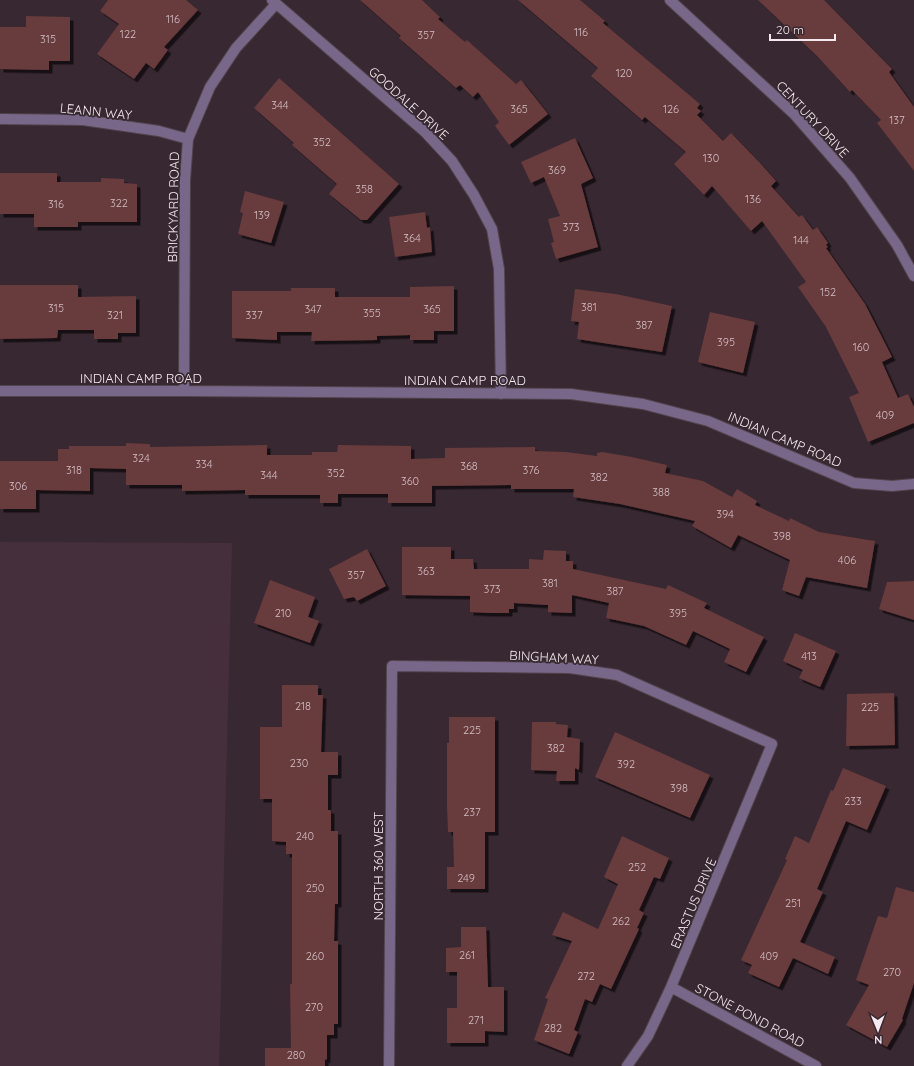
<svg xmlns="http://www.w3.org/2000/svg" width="914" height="1066" viewBox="0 0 914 1066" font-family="Quicksand,sans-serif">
<defs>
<filter id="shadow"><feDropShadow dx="3.5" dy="3.5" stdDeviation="0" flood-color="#0009"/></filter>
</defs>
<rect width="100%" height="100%" fill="#382831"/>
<path fill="#462f3d" d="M 0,542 L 232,543 L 219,1066 L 0,1066 Z"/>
<path fill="#673a3c" filter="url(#shadow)" d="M 108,0 L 186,0 L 198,10 L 164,47 L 168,50 L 154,69 L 146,63 L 134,79 L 97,54 L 119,24 L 100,11 Z
M 360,0 L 422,0 L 440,17 L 438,19 L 465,42 L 467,40 L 516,84 L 521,80 L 548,114 L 509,145 L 495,126 L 499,122 L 478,92 L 473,97 L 460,85 L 456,88 L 399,38 L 401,36 Z
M 518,0 L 580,0 L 605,21 L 603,23 L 700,104 L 697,108 L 701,111 L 697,115 L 723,141 L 731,133 L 760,163 L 776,181 L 771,186 L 799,217 L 802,215 L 813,230 L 817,227 L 828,243 L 826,245 L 828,247 L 826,248 L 865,304 L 892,357 L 882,362 L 898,398 L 908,394 L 914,407 L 914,423 L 868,442 L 849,397 L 859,393 L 826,327 L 798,287 L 806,282 L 762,221 L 751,231 L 712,186 L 704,195 L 674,164 L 686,152 L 645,117 L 642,120 L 591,76 L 598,68 Z
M 758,0 L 824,0 L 892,69 L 889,72 L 914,107 L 914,171 L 877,123 L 881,120 L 852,90 L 850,92 L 818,57 Z
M 26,16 L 70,17 L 70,61 L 49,61 L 49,70 L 0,69 L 0,27 L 26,27 Z
M 279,78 L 399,184 L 367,220 L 361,220 L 329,194 L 337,184 L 292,145 L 294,143 L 254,108 Z
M 575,138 L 593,178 L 581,184 L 598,247 L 556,259 L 551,243 L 554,242 L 548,219 L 560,216 L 544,177 L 531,183 L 521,162 Z
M 0,173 L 57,173 L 57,182 L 101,182 L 101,178 L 124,179 L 124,183 L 137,184 L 137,222 L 78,222 L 78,227 L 34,227 L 34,214 L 0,214 Z
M 245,191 L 284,202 L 271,243 L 238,234 L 243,213 L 240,212 Z
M 425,212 L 427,228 L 430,227 L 432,252 L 395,257 L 389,217 Z
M 0,285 L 78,285 L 78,297 L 136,296 L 136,333 L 118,333 L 118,339 L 94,339 L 94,330 L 58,330 L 57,338 L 0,339 Z
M 454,286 L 454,331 L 434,331 L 434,340 L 410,340 L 410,335 L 377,336 L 377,340 L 311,341 L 312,332 L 277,332 L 277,340 L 232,338 L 232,291 L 291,291 L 291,288 L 335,288 L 335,297 L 410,297 L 410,287 Z
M 575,289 L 616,294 L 672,306 L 662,352 L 577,339 L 579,322 L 571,321 Z
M 710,312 L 755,322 L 743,373 L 698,362 Z
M 126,443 L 150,444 L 150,447 L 267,445 L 267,455 L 312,455 L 312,452 L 337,452 L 338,445 L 411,446 L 411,459 L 445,458 L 445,448 L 535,447 L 535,451 L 566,452 L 597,456 L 597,453 L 602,452 L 632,457 L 667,465 L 665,473 L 703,481 L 732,497 L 737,489 L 757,501 L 755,505 L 789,521 L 790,518 L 819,532 L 875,541 L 867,588 L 806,577 L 799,596 L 782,590 L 790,560 L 738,535 L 731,548 L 692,526 L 695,521 L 620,504 L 573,497 L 574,489 L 511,489 L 511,485 L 432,486 L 432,503 L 388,503 L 388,494 L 338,494 L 338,503 L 320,503 L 320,495 L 245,495 L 245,490 L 182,491 L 182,485 L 126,485 L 126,469 L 90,468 L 90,491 L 36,490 L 36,509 L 0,509 L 0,461 L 58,461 L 58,449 L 69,449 L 69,446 L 126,446 Z
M 402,547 L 451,547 L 451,559 L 473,559 L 474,569 L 529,569 L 529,559 L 543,560 L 544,550 L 566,551 L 566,561 L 573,561 L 573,569 L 666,589 L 668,585 L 707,603 L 704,608 L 764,637 L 746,672 L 724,662 L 730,649 L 693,631 L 686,645 L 644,626 L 606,618 L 609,603 L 572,595 L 572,613 L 548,612 L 548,605 L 514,603 L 514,609 L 509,609 L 509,613 L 489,613 L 470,612 L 470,596 L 402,595 Z
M 367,549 L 386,586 L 357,601 L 354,597 L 344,599 L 329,569 Z
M 270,580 L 315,597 L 308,617 L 319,621 L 310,643 L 254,623 Z
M 914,581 L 914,620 L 879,609 L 887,582 Z
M 795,633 L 836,651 L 820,687 L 799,678 L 803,670 L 783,661 Z
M 282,685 L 318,685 L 318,695 L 323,695 L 321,752 L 338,752 L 338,775 L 328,775 L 328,810 L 331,810 L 331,831 L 338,831 L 338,904 L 335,904 L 334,941 L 338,941 L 338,1024 L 334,1024 L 334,1035 L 327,1035 L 327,1059 L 325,1060 L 325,1066 L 265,1066 L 265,1048 L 291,1048 L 290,984 L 292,984 L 292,854 L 286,854 L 286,842 L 272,841 L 272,799 L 260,799 L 260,727 L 282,727 Z
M 894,693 L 895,745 L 846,746 L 847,694 Z
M 449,717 L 495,717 L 495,832 L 485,832 L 485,889 L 447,889 L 447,867 L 454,867 L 453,832 L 448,832 L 447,806 L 447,743 L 449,743 Z
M 532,722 L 556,722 L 556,724 L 568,725 L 567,737 L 580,739 L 579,770 L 575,768 L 575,781 L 556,781 L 557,771 L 531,770 Z
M 615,732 L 710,775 L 690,818 L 595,777 Z
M 843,768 L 886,786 L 867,830 L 846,821 L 817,889 L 823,892 L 800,942 L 835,957 L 828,974 L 793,958 L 779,987 L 748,973 L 752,965 L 741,960 L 787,860 L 785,859 L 795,836 L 809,843 L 831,790 L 833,791 Z
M 622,836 L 669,858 L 660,879 L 654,877 L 639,910 L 644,913 L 637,928 L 639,929 L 611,989 L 600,984 L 592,1002 L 585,999 L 574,1030 L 578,1032 L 569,1054 L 534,1040 L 548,999 L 545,998 L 572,941 L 552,935 L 563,912 L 598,929 L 618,884 L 604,877 Z
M 896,887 L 914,892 L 914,983 L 902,1019 L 903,1020 L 887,1047 L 846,1025 L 869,985 L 856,980 L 878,916 L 887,918 Z
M 461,927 L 486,927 L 488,987 L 504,987 L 504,1032 L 485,1031 L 485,1043 L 447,1043 L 447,1008 L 457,1008 L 457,972 L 446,972 L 446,948 L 461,947 Z"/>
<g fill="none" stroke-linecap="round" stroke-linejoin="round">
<g stroke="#52434c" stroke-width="12">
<path id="street" d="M 272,0 L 425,132 L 452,161 L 474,195 L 492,229 L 499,269 L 501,394
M 670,0 L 794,114 L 850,178 L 897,245 L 914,276
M 0,119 L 83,120 L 159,131 L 188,139
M 0,391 L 184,391 L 571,394 L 643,404 L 708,421 L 854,483 L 892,486 L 914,484
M 184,391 L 185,180 L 188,139 L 210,87 L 236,48 L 276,4
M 671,987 L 816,1066
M 389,1066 L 392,666 L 570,668 L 617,675 L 772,744 L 671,987 L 648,1036 L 627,1066"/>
</g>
<use href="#street" stroke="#796789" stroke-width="10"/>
</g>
<g text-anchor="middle" stroke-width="3.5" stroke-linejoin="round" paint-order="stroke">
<g font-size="11" fill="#d1bdc2">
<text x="173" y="23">116</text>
<text x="581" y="36">116</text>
<text x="128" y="38">122</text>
<text x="426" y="39">357</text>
<text x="48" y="43">315</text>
<text x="624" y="77">120</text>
<text x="280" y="109">344</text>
<text x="519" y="113">365</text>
<text x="671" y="113">126</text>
<text x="897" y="124">137</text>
<text x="322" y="146">352</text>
<text x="711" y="162">130</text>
<text x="557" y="174">369</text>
<text x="364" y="193">358</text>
<text x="753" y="203">136</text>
<text x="119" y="207">322</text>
<text x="56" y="208">316</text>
<text x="262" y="219">139</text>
<text x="571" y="231">373</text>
<text x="412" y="242">364</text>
<text x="801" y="244">144</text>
<text x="828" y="296">152</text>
<text x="589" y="311">381</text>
<text x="56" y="312">315</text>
<text x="313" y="313">347</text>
<text x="432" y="313">365</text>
<text x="372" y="317">355</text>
<text x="115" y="319">321</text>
<text x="254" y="319">337</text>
<text x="644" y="329">387</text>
<text x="726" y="346">395</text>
<text x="861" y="351">160</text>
<text x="885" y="419">409</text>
<text x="141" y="462">324</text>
<text x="204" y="468">334</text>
<text x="469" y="470">368</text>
<text x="74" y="474">318</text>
<text x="531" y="474">376</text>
<text x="336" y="477">352</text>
<text x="269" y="479">344</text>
<text x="599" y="481">382</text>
<text x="410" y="485">360</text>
<text x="18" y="490">306</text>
<text x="661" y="496">388</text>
<text x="725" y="518">394</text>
<text x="782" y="540">398</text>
<text x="847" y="564">406</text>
<text x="426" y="575">363</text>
<text x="356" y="579">357</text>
<text x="550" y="587">381</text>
<text x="492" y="593">373</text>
<text x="615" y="595">387</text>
<text x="283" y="617">210</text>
<text x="678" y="617">395</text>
<text x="809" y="660">413</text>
<text x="303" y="710">218</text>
<text x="870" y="711">225</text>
<text x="472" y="734">225</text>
<text x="556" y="752">382</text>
<text x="299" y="767">230</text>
<text x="626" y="768">392</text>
<text x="679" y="792">398</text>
<text x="853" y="805">233</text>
<text x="472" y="816">237</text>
<text x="305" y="840">240</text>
<text x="637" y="871">252</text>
<text x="466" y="882">249</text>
<text x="315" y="892">250</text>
<text x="793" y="907">251</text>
<text x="621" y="925">262</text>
<text x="467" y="959">261</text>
<text x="315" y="960">260</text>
<text x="769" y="960">409</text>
<text x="892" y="976">270</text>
<text x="586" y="980">272</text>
<text x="314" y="1011">270</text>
<text x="476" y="1024">271</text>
<text x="553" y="1032">282</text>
<text x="296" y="1059">280</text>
</g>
<g font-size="13" fill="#f4e9ef" stroke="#382831">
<text transform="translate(409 103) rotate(42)" y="5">GOODALE DRIVE</text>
<text transform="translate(96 111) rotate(6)" y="5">LEANN WAY</text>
<text transform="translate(813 119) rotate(47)" y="5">CENTURY DRIVE</text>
<text transform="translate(173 207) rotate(-89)" y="5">BRICKYARD ROAD</text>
<text x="141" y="383">INDIAN CAMP ROAD</text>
<text x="465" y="385">INDIAN CAMP ROAD</text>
<text transform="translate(785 439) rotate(23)" y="5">INDIAN CAMP ROAD</text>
<text transform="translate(554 657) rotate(3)" y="5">BINGHAM WAY</text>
<text transform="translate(378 866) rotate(-90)" y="5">NORTH 360 WEST</text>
<text transform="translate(693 903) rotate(-67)" y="5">ERASTUS DRIVE</text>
<text transform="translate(750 1015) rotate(28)" y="5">STONE POND ROAD</text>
</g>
</g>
<g transform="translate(878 1030) rotate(179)" stroke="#382831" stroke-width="3" paint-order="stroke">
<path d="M0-3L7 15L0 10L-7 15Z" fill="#f4e9ef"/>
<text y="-6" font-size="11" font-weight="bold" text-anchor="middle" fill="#f4e9ef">N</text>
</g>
<path d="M770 34v6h65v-6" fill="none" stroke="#f4e9ef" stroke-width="2"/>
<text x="776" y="34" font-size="12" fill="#f4e9ef" stroke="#382831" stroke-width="3" paint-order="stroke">20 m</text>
</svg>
